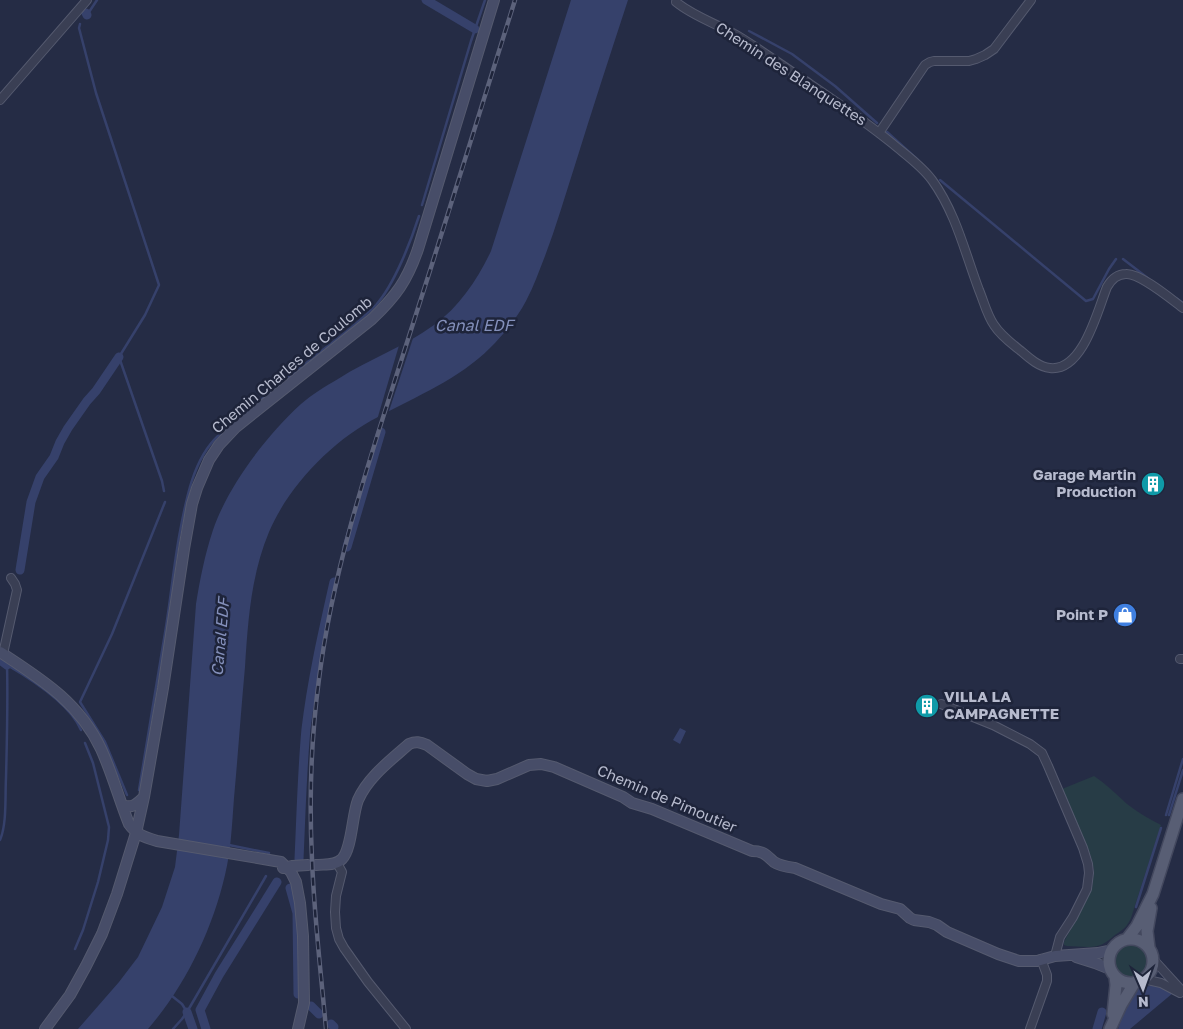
<svg xmlns="http://www.w3.org/2000/svg" width="1183" height="1029" viewBox="0 0 1183 1029" font-family="'Golos Text',sans-serif">
<rect width="100%" height="100%" fill="#252c45"/>
<path fill="#273c46" d="M 1094,776 C 1106,784 1116,794 1127,804 C 1137,812 1149,819 1161,825 L 1131,918 C 1127,927 1124,929 1115,935 C 1112,937 1110,940 1106,942 C 1096,950 1079,946 1067,946 L 1064,945 L 1064,942 L 1092,888 L 1094,870 L 1091,857 L 1062,789 Z
M1115 961a16 16 0 1 1 32 0a16 16 0 1 1-32 0Z"/>
<path fill="#36416b" d="M 571,0 L 628,0 C 610,55 592,110 575,165 C 565,196 556,227 545,256 C 539,271 534,286 526,301 C 517,318 504,334 490,348 C 459,379 417,396 378,417 C 333,440 289,485 269,532 C 251,575 248,621 245,667 C 241,711 238,754 234,798 C 232,824 231,851 225,875 C 212,931 185,986 148,1029 L 78,1029 L 119,982 L 138,957 L 162,907 L 175,867 L 179,835 L 196,604 C 200,579 205,554 213,530 C 228,486 266,436 301,404 C 311,395 326,386 338,379 C 369,359 404,347 434,325 C 459,307 478,279 491,251 Z
M 680,728 L 686,731 L 680,744 L 673,740 Z
M 1153,986 L 1159,987 L 1173,993 L 1130,1029 L 1118,1029 C 1122,1017 1129,992 1141,987 C 1145,986 1150,986 1153,986 Z"/>
<path fill="#252c45" d="M 414,335 L 388,414 L 377,420 L 400,342 Z"/>
<g fill="none" stroke-linecap="round" stroke-linejoin="round">
<path stroke="#36416b" stroke-width="2.5" d="M 87,15 L 97,0
M 80,24 L 79,28 L 96,93 L 159,285 L 145,315 L 119,357 L 162,481 L 164,491
M 749,31 L 792,54 L 835,86 L 877,123
M 887,132 L 918,160
M 940,180 L 1086,301 L 1093,299 L 1109,269 L 1116,259
M 422,205 L 471,41 L 485,0
M 1123,259 L 1149,279
M 1176,298 L 1183,303
M 7,665 C 31,679 70,704 81,730
M 139,790 C 147,740 156,689 164,639 C 170,605 173,571 179,537 C 185,505 192,460 218,436 C 248,411 278,385 309,361 C 331,343 356,326 376,305 C 394,285 411,241 419,216
M 127,795 L 105,742 L 80,702 L 112,634 L 165,502
M 1166,815 L 1183,759
M 1169,815 L 1183,770
M 0,840 C 7,824 5,796 6,778 C 7,740 8,703 7,665
M 229,845 L 269,853
M 1136,907 L 1161,828
M 75,949 L 83,930 L 98,882 L 108,840 L 109,827 L 93,763 L 85,743
M 172,996 L 182,1004 L 187,1012
M 173,1029 L 182,1019 L 187,1012 L 266,876"/>
<path stroke="#36416b" stroke-width="9" d="M 426,0 L 475,29
M 86,13 L 87,15
M 347,547 L 381,432
M 20,570 L 31,502 L 40,477 L 54,457 L 60,442 L 68,428 L 87,401 L 96,391 L 119,357
M 0,660 L 7,665
M 299,859 C 301,816 302,772 306,729 C 312,679 323,631 334,582
M 290,888 L 297,913 L 298,994
M 311,1006 L 319,1014
M 187,1012 L 193,1029
M 331,1024 L 334,1027
M 206,1029 L 200,1010 L 219,975 L 277,882
M 1097,1029 L 1102,1012"/>
<g stroke="#555a6f" stroke-width="10">
<path id="street" d="M 676,2 C 694,17 718,24 738,36 C 761,50 783,66 804,80 C 835,101 865,121 893,144 C 906,155 922,166 932,180 C 956,213 965,253 979,290 C 984,302 987,315 994,325 C 1001,336 1011,343 1021,351 C 1029,358 1039,367 1050,368 C 1083,372 1098,309 1107,287 C 1111,280 1117,274 1126,274 C 1140,273 1171,299 1183,308
M 0,100 L 87,0
M 879,133 L 925,65 L 930,62 L 934,61 L 969,61 L 976,59 L 985,55 L 994,49 L 1031,0
M 3,654 L 17,590 L 15,584 L 11,578
M 1180,659 L 1183,659
M 941,704 L 993,725 L 1030,744 L 1042,753 L 1048,766 L 1083,848 L 1088,864 L 1089,873 L 1087,889 L 1073,917 L 1060,937 L 1055,956
M 337,863 L 342,872 L 336,896 L 335,912 L 336,928 L 339,939 L 344,948 L 368,982 L 406,1029
M 1153,959 L 1183,992
M 1143,979 L 1161,983 L 1180,993
M 1030,1029 L 1047,981 L 1047,975 L 1041,959"/>
</g>
<g stroke="#555a6f" stroke-width="12">
<path id="secondary" d="M 0,652 C 41,679 79,702 101,749 C 112,773 119,799 129,824 C 137,835 144,837 157,841 L 275,861 L 281,862 L 291,872 L 296,882 L 300,903 L 303,936 L 304,1003 L 298,1029
M 122,805 C 132,809 137,804 144,797
M 316,865 C 325,864 335,866 342,859 C 352,849 352,815 358,800 C 368,777 391,760 409,744 C 416,741 420,742 427,745 L 467,774 L 476,779 L 487,781 L 497,779 L 529,765 L 541,764 L 554,767 L 623,797 L 632,803 L 652,809 L 752,851 C 764,851 766,855 774,862 C 780,866 788,867 795,868 L 881,904 L 900,909 L 910,918 L 914,920 L 929,922 L 937,925 L 947,932 L 998,954 L 1019,961 L 1037,961 L 1055,956 L 1098,953 L 1112,950
M 283,868 L 292,866 L 308,865
M 1076,957 L 1095,963 L 1110,969
M 45,1029 L 70,995 L 86,966 L 102,934 L 117,894 L 136,833 L 144,797 L 163,688 L 184,549 L 192,504 L 197,488 L 209,460 L 219,445 L 236,427 L 372,319 C 396,296 407,281 418,249 L 494,0"/>
</g>
<g stroke="#43485e" stroke-width="14">
<path id="primary" d="M 1127,939 L 1137,926 L 1153,894 L 1183,799
M1109 961a22 22 0 1 1 44 0a22 22 0 1 1-44 0Z
M 1149,948 L 1147,931 L 1151,908
M 1113,1014 L 1116,985 L 1115,976
M 1110,1029 L 1121,1005 L 1135,982"/>
</g>
<use href="#street" stroke="#3a3f54" stroke-width="8"/>
<use href="#secondary" stroke="#474d68" stroke-width="10"/>
<use href="#primary" stroke="#585e74" stroke-width="11"/>
<g stroke="#5c627b" stroke-width="4.5">
<path id="rail" d="M 326,1029 C 321,973 314,916 312,859 C 309,799 311,739 319,679 C 333,568 369,461 403,355 C 441,237 478,119 515,0"/>
</g>
<use href="#rail" stroke="#1e243a" stroke-width="2.5" stroke-dasharray="8" stroke-linecap="butt"/>
</g>
<defs>
<g id="building-disc" transform="scale(1.25)"><circle r="9.5" fill="#0f9aa8" stroke="#1e243a"/><path d="M-4-6H4V6H1V3H-1V6H-4ZM-2.5-4.3h1.7v1.8h-1.7ZM.8-4.3h1.7v1.8H.8ZM-2.5-1h1.7V.8h-1.7ZM.8-1h1.7V.8H.8Z" fill="#fff"/></g>
<g id="shop-disc" transform="scale(1.25)"><circle r="9.5" fill="#3f7fe0" stroke="#1e243a"/><path d="M-5-2.5h2.3a2.7 3.5 0 0 1 5.4 0H5L5.5 6h-11ZM-1.5-2.5h3a1.5 2.3 0 0 0-3 0Z" fill="#fff"/></g>
</defs>
<g fill-rule="evenodd">
<use href="#building-disc" x="1153" y="484"/>
<use href="#shop-disc" x="1125" y="615"/>
<use href="#building-disc" x="927" y="706"/>
</g>
<g text-anchor="middle" stroke-width="5" stroke-linejoin="round" paint-order="stroke">
<g font-size="15" fill="#b7bbce" stroke="#1e243a">
<text transform="translate(791 74) rotate(33)" y="5">Chemin des Blanquettes</text>
<text transform="translate(292 365) rotate(-40)" y="5">Chemin Charles de Coulomb</text>
<text transform="translate(667 799) rotate(23)" y="5">Chemin de Pimoutier</text>
</g>
<g font-size="15" font-weight="bold" fill="#b7bbce" stroke="#1e243a" text-anchor="end">
<text x="1136" y="480">Garage Martin<tspan x="1136" dy="17">Production</tspan></text>
<text x="1108" y="620">Point P</text>
<text x="944" y="702" text-anchor="start">VILLA LA<tspan x="944" dy="17">CAMPAGNETTE</tspan></text>
</g>
<g font-size="16" font-style="italic" fill="#8490bb" stroke="#1e243a">
<text x="474" y="331">Canal EDF</text>
<text transform="translate(220 637) rotate(-85)" y="6">Canal EDF</text>
</g>
</g>
<g transform="translate(1143 989) rotate(178)" stroke="#1e243a" stroke-width="4" paint-order="stroke">
<path d="M0-4L9 19L0 12L-9 19Z" fill="#b7bbce"/>
<text y="-8" font-size="14" font-weight="bold" text-anchor="middle" fill="#b7bbce">N</text>
</g>
</svg>
